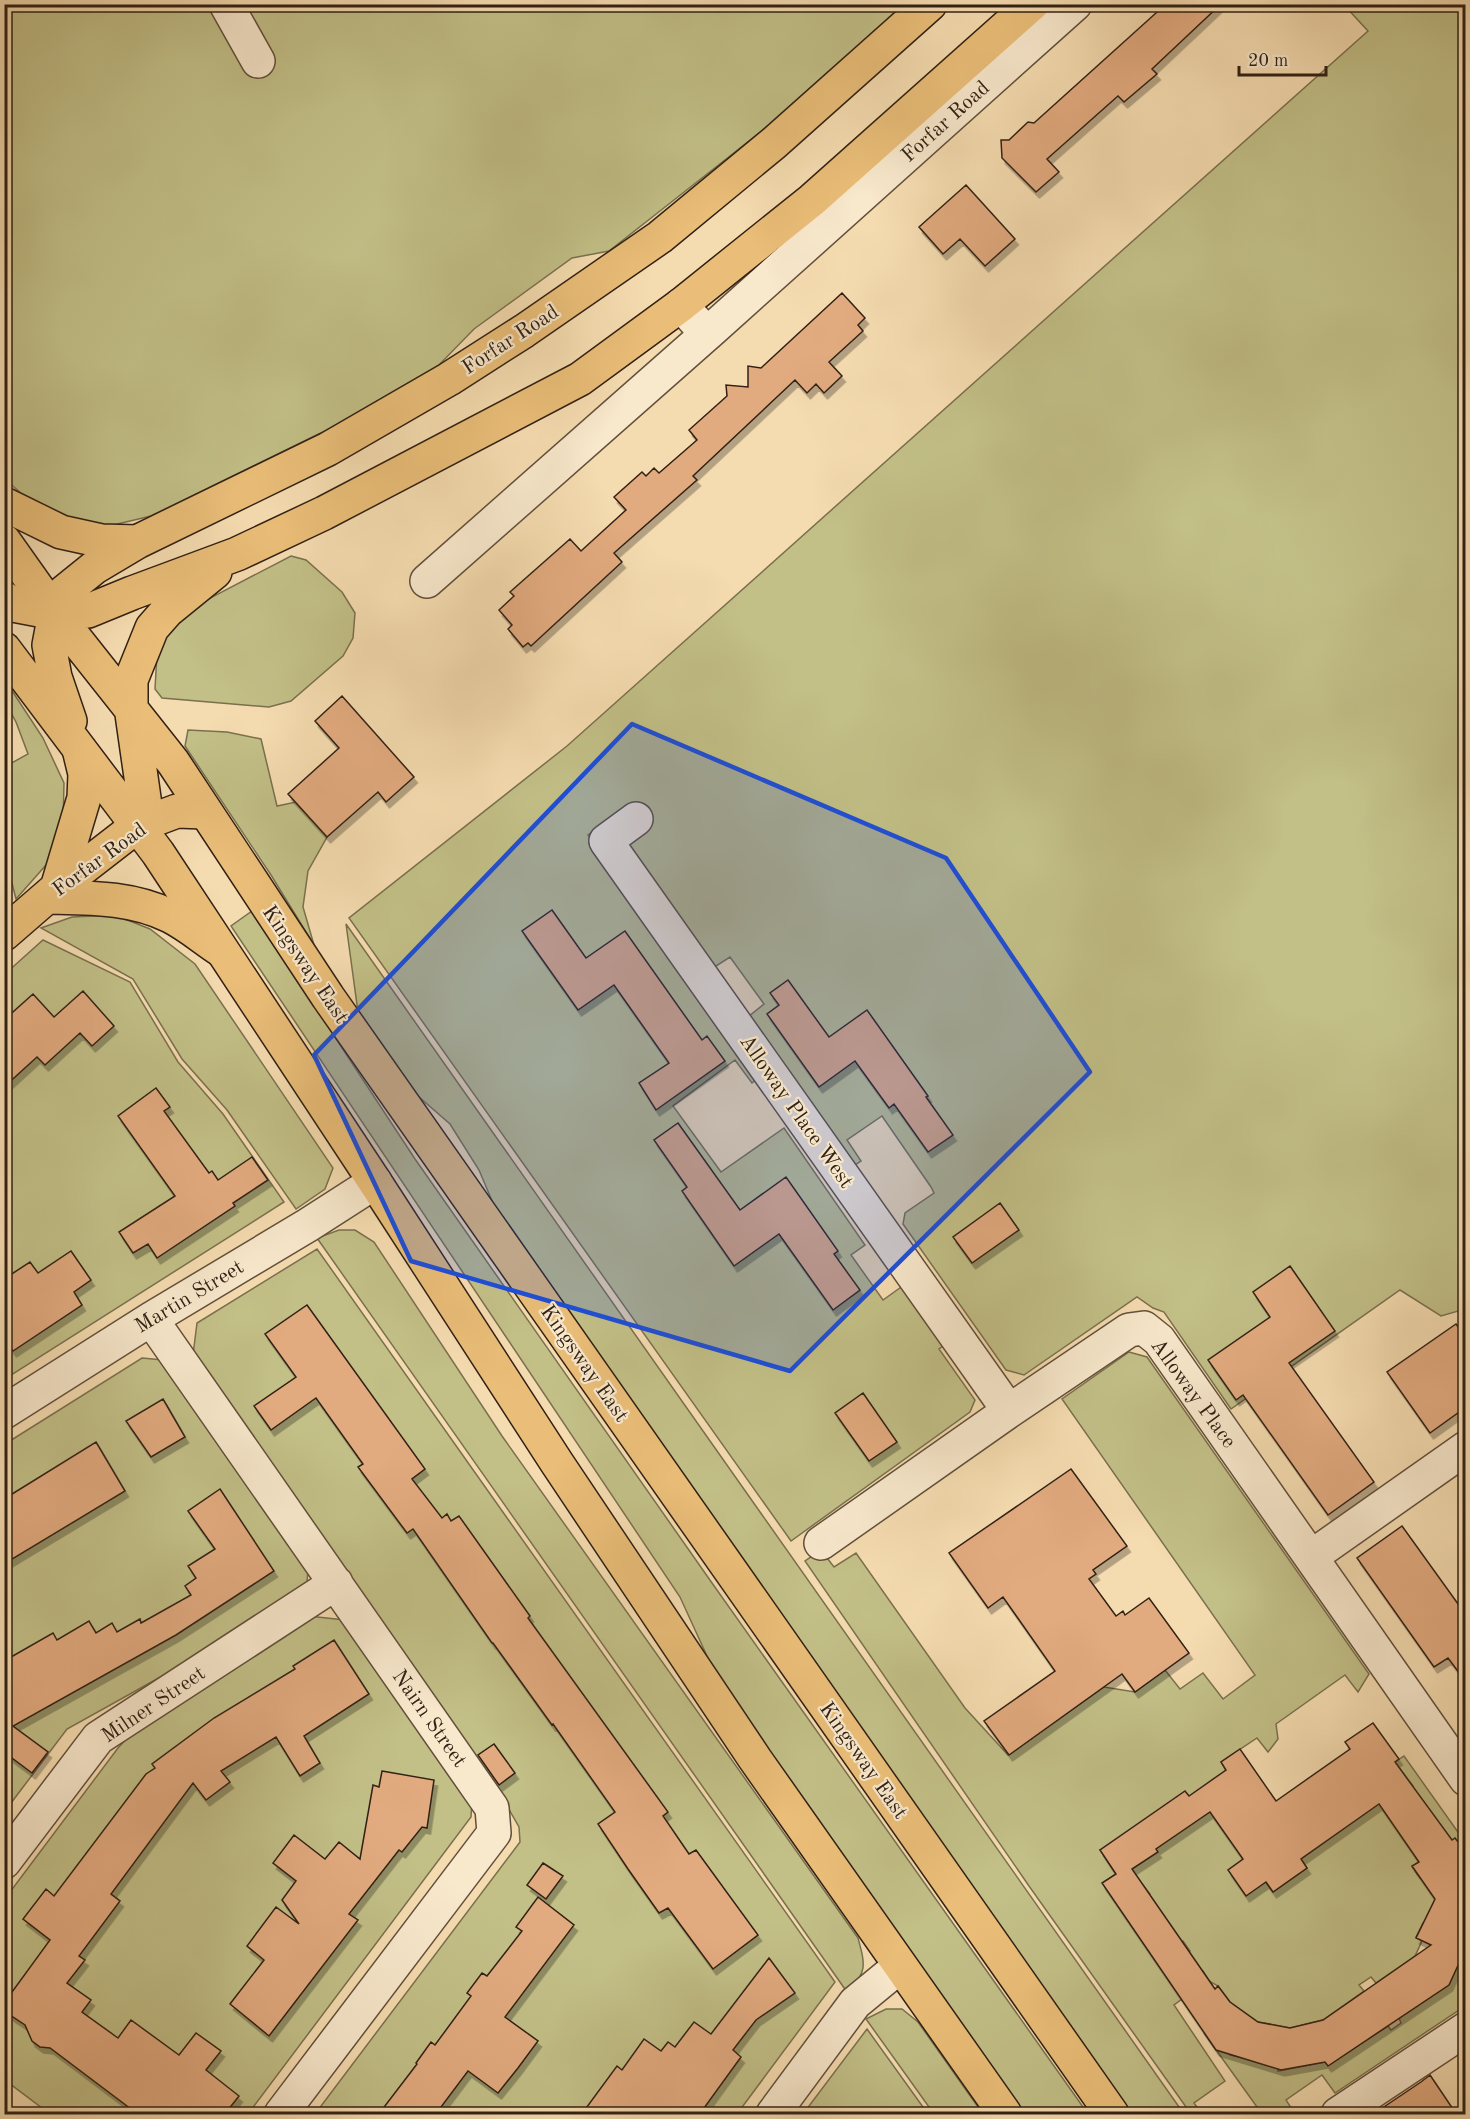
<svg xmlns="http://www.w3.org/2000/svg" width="1470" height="2119" viewBox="0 0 1470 2119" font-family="'Old Standard TT',serif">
<defs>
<filter id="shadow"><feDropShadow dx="3.5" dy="6" stdDeviation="0" flood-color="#0004"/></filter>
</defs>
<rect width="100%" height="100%" fill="#f5dcb0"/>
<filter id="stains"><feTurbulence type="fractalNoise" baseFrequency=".00333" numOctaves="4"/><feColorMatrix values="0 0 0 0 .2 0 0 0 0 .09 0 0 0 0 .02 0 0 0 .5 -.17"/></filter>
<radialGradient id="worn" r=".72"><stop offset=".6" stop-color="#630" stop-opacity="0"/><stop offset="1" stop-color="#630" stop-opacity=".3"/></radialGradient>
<path fill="#c2bf87" stroke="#7a704e" stroke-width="1.5" d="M 4,5 L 904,5 L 763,130 L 609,251 L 572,258 L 474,329 L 438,366 L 331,428 L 151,516 L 109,526 L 64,522 L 33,504 L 5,479 Z
M 1344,5 L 1465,5 L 1465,1321 L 1458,1311 L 1441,1316 L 1400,1290 L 1231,1409 L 1164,1312 L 1153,1308 L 1137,1297 L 1024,1375 L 1006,1370 L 903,1224 L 905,1213 L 934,1193 L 931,1187 L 882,1116 L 847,1140 L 861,1161 L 852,1167 L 748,1017 L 764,1004 L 730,957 L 713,968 L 625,844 L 629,806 L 588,835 L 758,1078 L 752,1083 L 735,1060 L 673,1106 L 721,1172 L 784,1128 L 865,1245 L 851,1255 L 883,1300 L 904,1285 L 946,1344 L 939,1349 L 975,1400 L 970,1412 L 791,1541 L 349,918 L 567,746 L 1368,31 Z
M 291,556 L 306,560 L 342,592 L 355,613 L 353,638 L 343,656 L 291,701 L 269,707 L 162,698 L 155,689 L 157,653 L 171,626 L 193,607 Z
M 5,680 L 43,738 L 64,783 L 63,824 L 46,865 L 16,899 L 5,856 L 4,759 L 8,765 L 28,754 L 16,722 L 5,702 Z
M 188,730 L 227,732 L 261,739 L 277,806 L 296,802 L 327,837 L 308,871 L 303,907 L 314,945 L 271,875 L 185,746 Z
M 252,911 L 415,1159 L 712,1583 L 1088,2114 L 1024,2114 L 718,1680 L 680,1597 L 231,926 Z
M 115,915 L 150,929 L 195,964 L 333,1168 L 325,1189 L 296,1209 L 227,1110 L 182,1059 L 133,979 L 41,928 L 72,917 Z
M 346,924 L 1184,2114 L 1132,2114 L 501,1222 L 479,1170 L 450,1124 L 403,1083 L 358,1012 Z
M 43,940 L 130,982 L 178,1062 L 223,1114 L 284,1202 L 5,1379 L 5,974 Z
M 339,1230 L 355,1230 L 374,1242 L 502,1436 L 858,1938 C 865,1964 868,1973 847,1992 L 317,1238 Z
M 317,1249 L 835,1982 L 737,2114 L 315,2114 L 520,1842 L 519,1827 L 496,1787 L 193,1355 L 197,1323 Z
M 1129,1352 L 1147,1357 L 1369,1674 L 1358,1692 L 1345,1675 L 1276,1724 L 1278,1739 L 1268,1752 L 1257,1738 L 1221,1762 L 1226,1770 L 1261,1876 L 1273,1892 L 1307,1868 L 1301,1859 L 1381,1802 L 1413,1786 L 1395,1762 L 1404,1756 L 1465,1842 L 1465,1861 L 1451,1840 L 1396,1828 L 1419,1862 L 1412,1867 L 1420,1878 L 1437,1889 L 1438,1910 L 1423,1923 L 1416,1937 L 1422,1941 L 1415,1956 L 1376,1983 L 1371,1977 L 1359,1985 L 1364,1991 L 1323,2020 L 1290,2028 L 1258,2022 L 1230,2002 L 1218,1986 L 1209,1981 L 1203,1971 L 1200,1973 L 1187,1954 L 1190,1951 L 1183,1941 L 1180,1943 L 1162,1913 L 1160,1914 L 1147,1896 L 1150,1894 L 1142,1884 L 1140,1885 L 1127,1867 L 1157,1852 L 1156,1849 L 1100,1850 L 1116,1874 L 1103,1883 L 1182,1999 L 1174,2005 L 1225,2081 L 1194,2103 L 1202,2114 L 1191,2114 L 1029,1886 L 805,1561 L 821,1550 L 834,1567 L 856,1553 L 965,1708 L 1008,1755 L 1104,1687 L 1135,1692 L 1165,1670 L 1180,1689 L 1203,1673 L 1223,1699 L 1255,1675 L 1062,1399 Z
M 142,1358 L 163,1360 L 308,1570 L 307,1582 L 173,1670 L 67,1729 L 5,1811 L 5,1444 Z
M 308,1616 L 345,1620 L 472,1802 L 471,1817 L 248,2114 L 50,2114 L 5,2080 L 4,1900 L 118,1748 L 143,1721 Z
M 1461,1958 L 1465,1960 L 1465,1984 L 1460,1988 L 1465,1997 L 1465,2006 L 1335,2093 L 1322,2075 L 1286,2100 L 1295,2114 L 1262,2114 L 1204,2033 L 1231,2051 L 1230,2055 L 1277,2066 L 1278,2071 L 1325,2062 L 1328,2065 L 1388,2026 L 1391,2030 L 1401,2023 L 1399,2018 Z
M 886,2009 L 902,2009 L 918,2022 L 983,2114 L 934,2114 L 866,2019 Z
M 867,2029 L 928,2114 L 803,2114 Z"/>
<path fill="#e2aa7f" stroke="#312014" stroke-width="1.5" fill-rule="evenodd" filter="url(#shadow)" d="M 1166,4 L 1221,4 L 1152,69 L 1157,74 L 1124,102 L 1118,96 L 1047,159 L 1059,172 L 1036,192 L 1002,158 L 1001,140 L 1009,140 L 1028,122 L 1034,123 Z
M 966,185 L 1015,239 L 985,266 L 960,239 L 943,254 L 919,227 Z
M 842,293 L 865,318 L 858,325 L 863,331 L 829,362 L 842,376 L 824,393 L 816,384 L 807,393 L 795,380 L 693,476 L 697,480 L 614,553 L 622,562 L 531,646 L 528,643 L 523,647 L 508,629 L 512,625 L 499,610 L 514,596 L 510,592 L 570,539 L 581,551 L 626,510 L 614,497 L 642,472 L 646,476 L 654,468 L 659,473 L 697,440 L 689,430 L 727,396 L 726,385 L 748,387 L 748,366 L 761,368 Z
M 342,696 L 414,777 L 386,802 L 378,792 L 327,837 L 288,794 L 339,748 L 315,721 Z
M 552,910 L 586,958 L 625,931 L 702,1040 L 707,1036 L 725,1061 L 656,1110 L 639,1083 L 669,1063 L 614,985 L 578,1010 L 522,931 Z
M 788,980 L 829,1037 L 867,1010 L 928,1096 L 926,1097 L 953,1135 L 928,1152 L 894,1104 L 889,1108 L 855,1061 L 819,1087 L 767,1014 L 779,1005 L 770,993 Z
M 83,991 L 114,1026 L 92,1046 L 80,1033 L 45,1065 L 37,1057 L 4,1087 L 4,1020 L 33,994 L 54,1017 Z
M 156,1088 L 170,1107 L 164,1111 L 209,1173 L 212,1171 L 218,1180 L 252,1157 L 268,1180 L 233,1203 L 235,1206 L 157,1258 L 148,1244 L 133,1253 L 119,1232 L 175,1196 L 118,1116 Z
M 678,1123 L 740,1210 L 786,1177 L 838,1251 L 834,1254 L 860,1290 L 833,1310 L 779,1234 L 734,1266 L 682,1191 L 687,1187 L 654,1140 Z
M 1000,1203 L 1019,1230 L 972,1263 L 953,1237 Z
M 71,1251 L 91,1280 L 74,1292 L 82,1305 L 13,1351 L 4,1339 L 4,1279 L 30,1262 L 38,1273 Z
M 1290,1266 L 1335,1331 L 1289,1363 L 1374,1482 L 1328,1515 L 1243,1395 L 1236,1400 L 1208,1360 L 1270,1317 L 1253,1292 Z
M 307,1305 L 425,1469 L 412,1479 L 442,1518 L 447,1514 L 451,1521 L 459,1516 L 530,1616 L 528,1618 L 668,1812 L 663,1816 L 689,1854 L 696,1850 L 758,1935 L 713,1969 L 668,1908 L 659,1913 L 628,1869 L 598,1824 L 615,1812 L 553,1724 L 552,1725 L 493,1643 L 492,1643 L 413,1529 L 407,1533 L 358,1467 L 363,1464 L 316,1398 L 271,1430 L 254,1406 L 296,1377 L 265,1334 Z
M 1456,1324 L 1466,1338 L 1466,1407 L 1430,1433 L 1387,1372 Z
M 863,1393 L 897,1442 L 869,1461 L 835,1413 Z
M 163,1399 L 185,1437 L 151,1457 L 126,1421 Z
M 96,1442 L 125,1491 L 4,1564 L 4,1499 Z
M 1071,1469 L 1127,1546 L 1093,1570 L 1096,1574 L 1089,1579 L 1116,1616 L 1123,1611 L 1125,1615 L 1149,1598 L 1189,1653 L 1135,1692 L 1122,1674 L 1009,1755 L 984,1721 L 1055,1671 L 1003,1597 L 988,1608 L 949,1553 Z
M 220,1489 L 274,1571 L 176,1635 L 13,1726 L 48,1752 L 32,1773 L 4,1752 L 4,1661 L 53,1633 L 57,1640 L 89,1621 L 96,1633 L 112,1623 L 117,1632 L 140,1619 L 141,1623 L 191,1595 L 185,1586 L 196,1578 L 188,1566 L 215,1549 L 188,1511 Z
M 1402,1526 L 1466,1615 L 1466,1682 L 1448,1658 L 1434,1667 L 1357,1558 Z
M 334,1640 L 369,1694 L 304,1736 L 320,1763 L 300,1776 L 276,1737 L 221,1771 L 230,1782 L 206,1800 L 193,1783 L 111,1894 L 120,1901 L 79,1956 L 85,1960 L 67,1983 L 91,2000 L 82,2012 L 118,2038 L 131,2020 L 179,2055 L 196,2033 L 221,2051 L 206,2070 L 239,2096 L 224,2115 L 139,2115 L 50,2048 L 40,2047 L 32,2041 L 25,2025 L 4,2011 L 4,2003 L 50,1940 L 23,1919 L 46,1889 L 54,1896 L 146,1774 L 155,1768 L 152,1764 L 214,1718 L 295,1669 L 293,1666 Z
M 1373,1723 L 1399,1759 L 1395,1762 L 1452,1840 L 1455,1838 L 1466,1852 L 1466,1948 L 1449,1985 L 1328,2066 L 1325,2062 L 1281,2070 L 1216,2050 L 1102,1883 L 1116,1874 L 1100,1850 L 1185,1791 L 1189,1796 L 1226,1770 L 1221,1762 L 1240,1749 L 1276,1801 L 1350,1749 L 1345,1742 ZM 1379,1804 L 1419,1862 L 1412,1866 L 1435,1899 L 1416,1938 L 1431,1945 L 1323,2020 L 1290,2028 L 1258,2022 L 1230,2002 L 1218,1986 L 1215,1989 L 1132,1869 L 1158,1852 L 1156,1849 L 1210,1812 L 1243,1859 L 1228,1870 L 1246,1896 L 1266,1882 L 1273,1892 L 1307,1868 L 1301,1859 Z
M 494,1744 L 515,1773 L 499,1785 L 478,1755 Z
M 382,1771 L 434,1780 L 427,1828 L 422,1827 L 402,1852 L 399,1850 L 349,1914 L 358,1920 L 269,2036 L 230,2004 L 264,1960 L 247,1946 L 276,1907 L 299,1924 L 282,1900 L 296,1881 L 273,1863 L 294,1835 L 325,1859 L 339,1842 L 360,1859 L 373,1785 L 379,1787 Z
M 543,1863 L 563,1876 L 546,1899 L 527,1885 Z
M 538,1897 L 574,1925 L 505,2017 L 538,2041 L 518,2068 L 498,2093 L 468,2071 L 435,2115 L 378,2115 L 417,2064 L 416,2063 L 431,2042 L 435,2045 L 471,1996 L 467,1993 L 482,1973 L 487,1976 L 522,1931 L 516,1927 Z
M 769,1958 L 795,1993 L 756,2020 L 733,2050 L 741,2057 L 699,2115 L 581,2115 L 617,2066 L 622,2070 L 644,2039 L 661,2051 L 668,2042 L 675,2047 L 694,2022 L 711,2034 Z
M 1430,2075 L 1457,2115 L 1372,2115 L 1421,2082 Z"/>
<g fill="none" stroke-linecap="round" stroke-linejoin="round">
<g stroke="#624f3b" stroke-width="36">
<path id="minor" d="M 226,4 L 258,61
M 681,305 L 707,334 L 1075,4
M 427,581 L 707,334
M 636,819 L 606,841 L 1009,1411
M 151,1319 L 492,1808 L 494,1833 L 281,2114
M 4,1412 L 151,1319 L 308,1225 L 375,1182
M 821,1543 L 1009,1411 L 1129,1330 L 1144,1328 L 1159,1340 L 1466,1779
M 1311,1557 L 1466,1448
M 4,1862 L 98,1738 L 336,1583
M 773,2114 L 855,2003 L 900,1966
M 1338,2114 L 1466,2029"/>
</g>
<g stroke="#312014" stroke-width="36">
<path id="primary" d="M 57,888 L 84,798 L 85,774 L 79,749
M 47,897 C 90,898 131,897 170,916 C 188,925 204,939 221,950
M 4,934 L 57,888 L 137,826 L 177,811 L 205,812"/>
</g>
<g stroke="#312014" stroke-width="36">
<path id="trunk" d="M 4,504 L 61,532 L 102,541 L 137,542
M 4,541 L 55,613 L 173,762 L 328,997 L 1112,2114
M 4,598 L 13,605 L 55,613 L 88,611 L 132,593 L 237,554 L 324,513 L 580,379 L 681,305 L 812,200 L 1032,4
M 4,649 L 158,853 L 375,1182 L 557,1463 L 755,1759 L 1005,2114
M 70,721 L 55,677 L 49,645 L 55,613 L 64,592 L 95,567 L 137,542 L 328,449 L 449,379 L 524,331 L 660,237 L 774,143 L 930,4
M 137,826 L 145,805 L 131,707 L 131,680 L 152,628 L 167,611 L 215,572"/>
</g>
<use href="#minor" stroke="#f8e8cc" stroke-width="33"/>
<use href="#primary" stroke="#eabe78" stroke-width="33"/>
<use href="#trunk" stroke="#eabe78" stroke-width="33"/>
</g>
<path fill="#1d4ed8" fill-opacity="0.2" stroke="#1d4ed8" stroke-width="4.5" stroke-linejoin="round" d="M 632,724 L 946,858 L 1090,1072 L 790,1371 L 411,1261 L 314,1055 Z"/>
<g text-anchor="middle" stroke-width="4.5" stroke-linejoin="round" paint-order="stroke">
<g font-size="21" fill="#312014" stroke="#f8e8cc">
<text transform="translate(945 121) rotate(-42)" y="7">Forfar Road</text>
<text transform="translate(510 339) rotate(-33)" y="7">Forfar Road</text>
<text transform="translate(99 859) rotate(-36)" y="7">Forfar Road</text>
<text transform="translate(306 964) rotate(56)" y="7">Kingsway East</text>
<text transform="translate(797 1111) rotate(55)" y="7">Alloway Place West</text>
<text transform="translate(189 1296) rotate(-31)" y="7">Martin Street</text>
<text transform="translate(585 1363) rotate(55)" y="7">Kingsway East</text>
<text transform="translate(1194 1393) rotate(54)" y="7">Alloway Place</text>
<text transform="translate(153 1704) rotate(-34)" y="7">Milner Street</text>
<text transform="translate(430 1718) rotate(55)" y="7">Nairn Street</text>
<text transform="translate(864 1760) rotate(55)" y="7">Kingsway East</text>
</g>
</g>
<rect width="1470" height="2119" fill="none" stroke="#f5dcb0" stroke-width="24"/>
<rect x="6" y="6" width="1458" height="2107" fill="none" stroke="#312014" stroke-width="3"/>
<rect x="12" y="12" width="1446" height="2095" fill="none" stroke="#312014" stroke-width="1.5"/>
<path d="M1239 66v9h87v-9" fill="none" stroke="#312014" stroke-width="3"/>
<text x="1248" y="66" font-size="18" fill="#312014" stroke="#f8e8cc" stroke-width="4.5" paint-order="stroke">20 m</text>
<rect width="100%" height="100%" filter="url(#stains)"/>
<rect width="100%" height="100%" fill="url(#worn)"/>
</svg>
